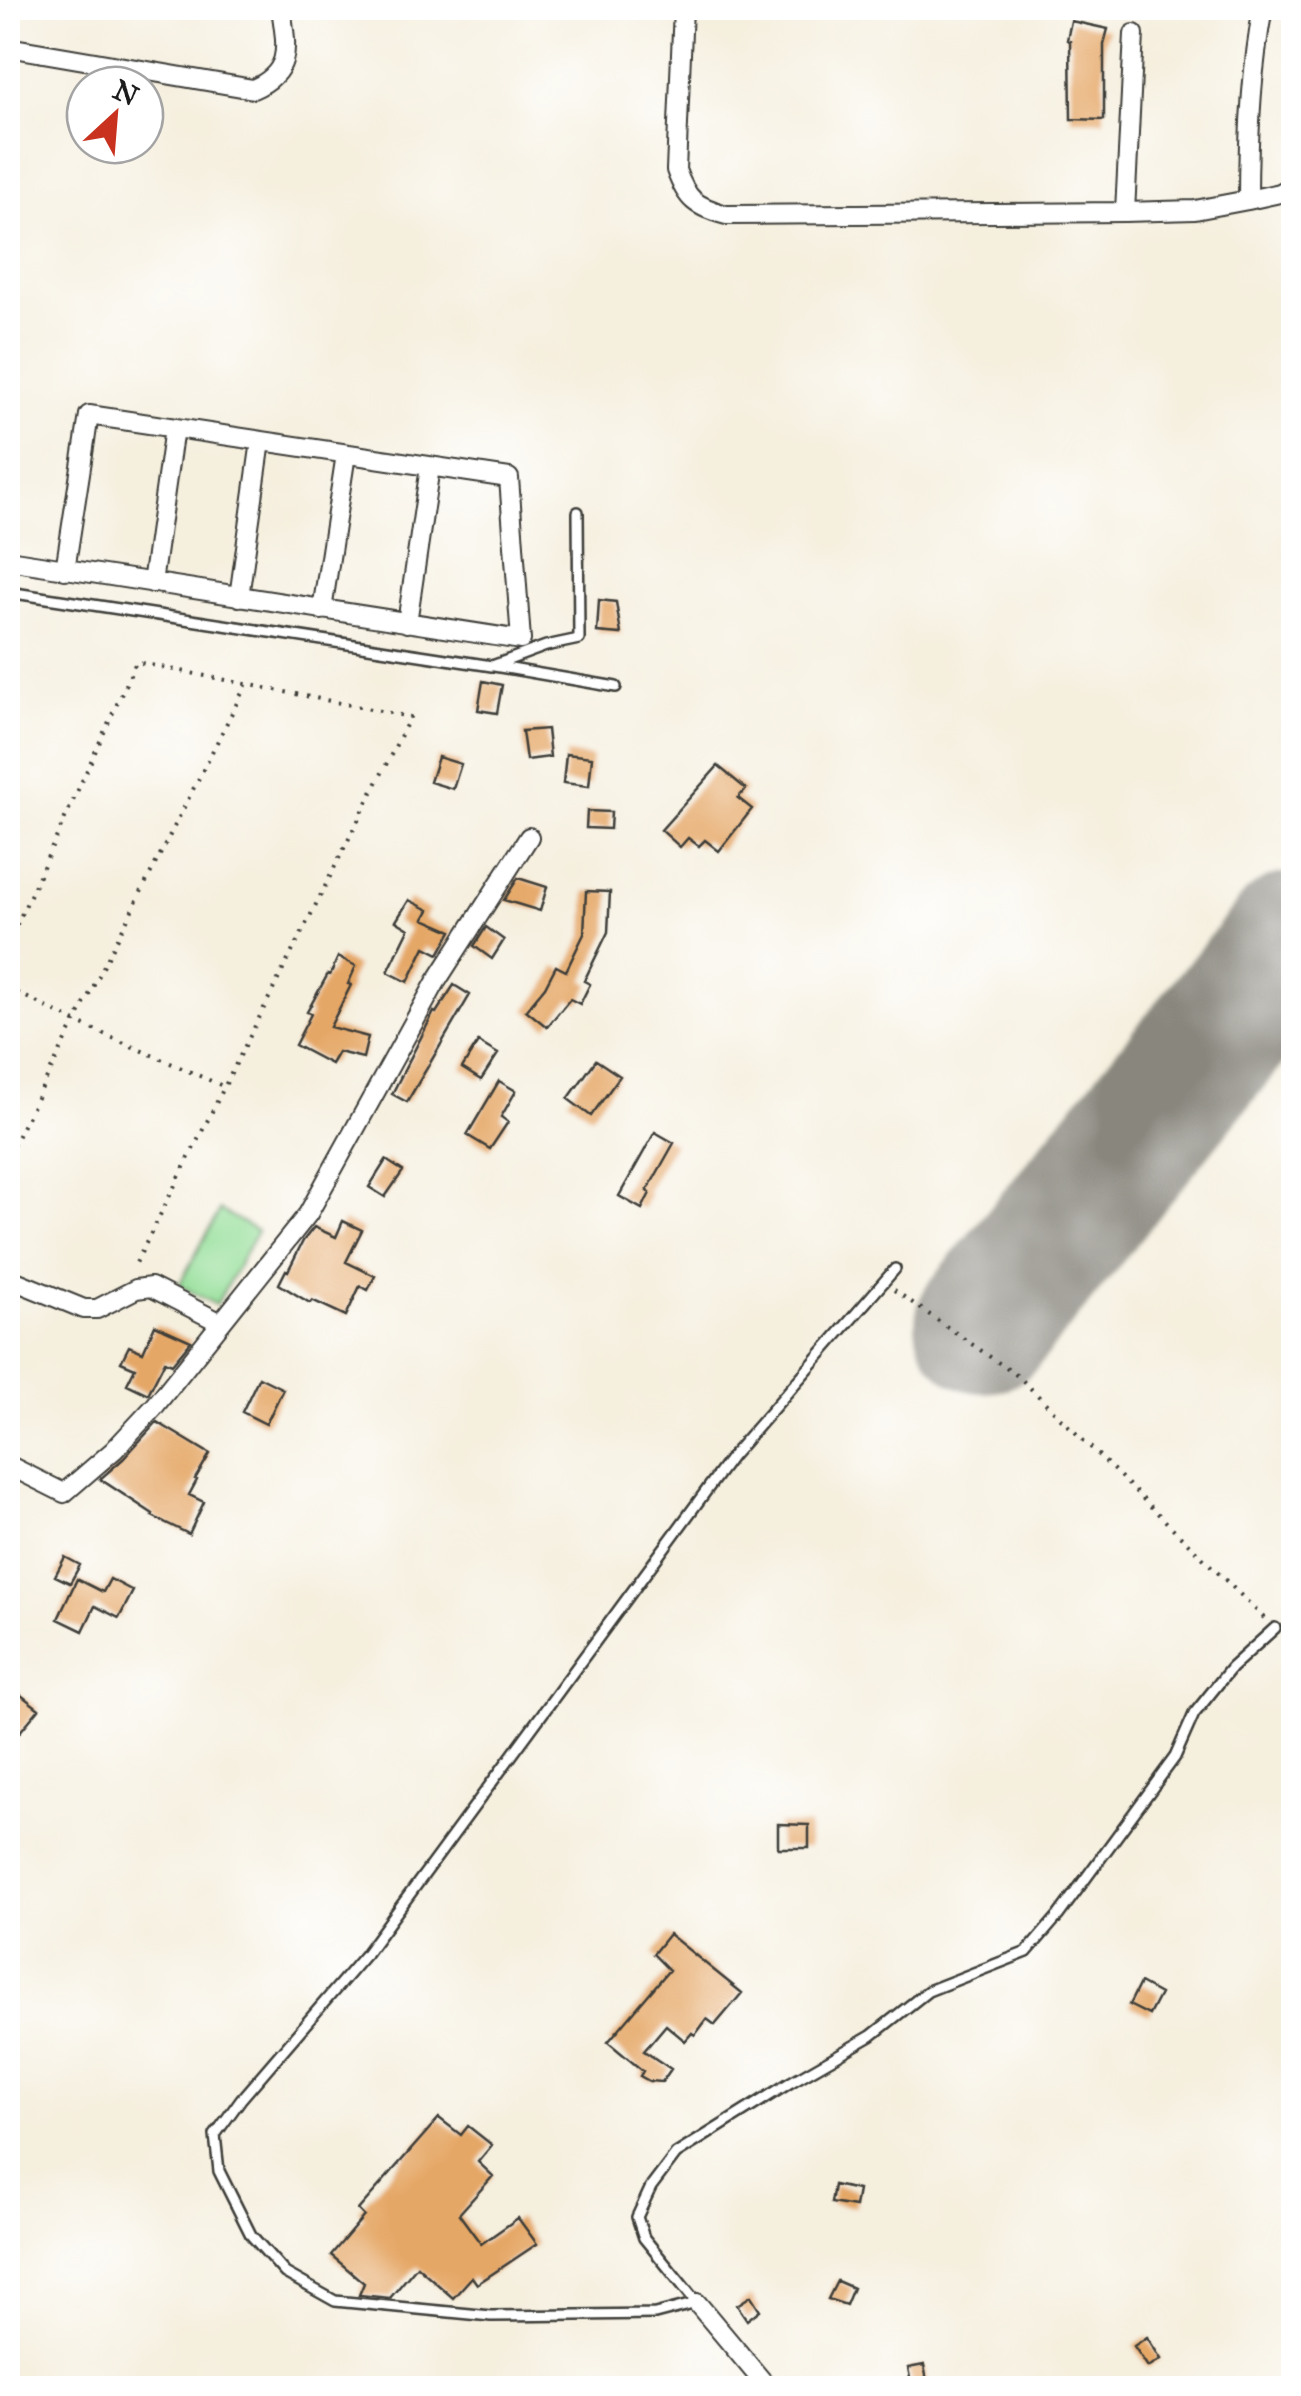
<svg xmlns="http://www.w3.org/2000/svg" width="1301" height="2396" viewBox="0 0 1301 2396" font-family="'IM FELL Great Primer',serif">
<rect width="100%" height="100%" fill="#fff"/>
<filter id="ink" filterUnits="userSpaceOnUse"><feTurbulence type="fractalNoise" baseFrequency=".01" numOctaves="2"/><feDisplacementMap in="SourceGraphic" scale="20" xChannelSelector="R" yChannelSelector="G"/><feConvolveMatrix kernelMatrix="1 2 1 2 8 2 1 2 1" color-interpolation-filters="sRGB"/></filter>
<filter id="wash" filterUnits="userSpaceOnUse"><feTurbulence type="fractalNoise" baseFrequency=".0048" numOctaves="4" result="noise"/><feDisplacementMap in="SourceGraphic" scale="40" xChannelSelector="R" yChannelSelector="G"/><feGaussianBlur stdDeviation="2.25" result="paint"/><feColorMatrix in="noise" values="0 0 0 0 0 0 0 0 0 0 0 0 0 0 0 0 0 1.4 0 .05"/><feComposite in="paint" operator="in"/></filter>
<g filter="url(#wash)">
<rect width="100%" height="100%" fill="#f5efde"/>
<path fill="#96df9a" stroke="#597e5b" stroke-width="2.5" d="M 220,1210 L 257,1231 L 216,1305 L 179,1285 Z"/>
<g fill="none" stroke-linecap="round" stroke-linejoin="round">
<path stroke="#88867d" stroke-width="138" d="M 984,1324 L 1294,941"/>
</g>
<g id="blocks">
<path fill="#e5a766" d="M 1071,21 L 1108,29 L 1104,44 L 1104,120 L 1071,119 L 1070,41 L 1067,40 Z
M 599,600 L 616,602 L 621,634 L 597,632 Z
M 483,681 L 502,685 L 497,713 L 478,710 Z
M 547,729 L 550,757 L 526,760 L 522,731 Z
M 566,754 L 592,757 L 589,786 L 563,783 Z
M 438,757 L 461,764 L 453,789 L 430,782 Z
M 718,766 L 746,789 L 738,798 L 752,809 L 719,851 L 705,840 L 699,846 L 688,838 L 680,847 L 661,830 Z
M 587,811 L 611,812 L 610,829 L 586,828 Z
M 518,878 L 547,887 L 540,911 L 504,900 Z
M 586,891 L 610,892 L 608,932 L 584,981 L 590,984 L 580,1004 L 570,999 L 547,1027 L 526,1010 L 545,987 L 556,966 L 566,971 L 584,934 Z
M 409,900 L 429,910 L 424,919 L 452,931 L 439,954 L 425,947 L 408,982 L 388,972 L 409,929 L 396,921 Z
M 486,927 L 504,940 L 492,959 L 474,946 Z
M 338,957 L 356,966 L 348,984 L 351,985 L 330,1027 L 368,1037 L 363,1058 L 338,1052 L 331,1064 L 295,1045 L 311,1014 L 307,1012 L 328,974 L 330,975 Z
M 454,985 L 470,995 L 407,1102 L 392,1094 L 434,1012 L 436,1013 Z
M 478,1042 L 498,1054 L 481,1080 L 462,1068 Z
M 596,1060 L 620,1076 L 591,1116 L 568,1099 Z
M 499,1081 L 516,1091 L 501,1117 L 508,1122 L 490,1149 L 467,1135 Z
M 655,1132 L 674,1143 L 647,1191 L 650,1193 L 642,1209 L 619,1196 Z
M 386,1160 L 403,1171 L 385,1197 L 369,1187 Z
M 343,1221 L 362,1230 L 346,1262 L 375,1276 L 368,1290 L 360,1286 L 346,1316 L 312,1300 L 310,1303 L 279,1284 L 286,1270 L 288,1271 L 303,1241 L 314,1227 L 336,1237 Z
M 155,1325 L 191,1341 L 172,1364 L 165,1361 L 148,1394 L 127,1384 L 135,1368 L 121,1362 L 129,1346 L 143,1352 Z
M 259,1377 L 283,1389 L 266,1424 L 242,1412 Z
M 157,1422 L 210,1454 L 195,1479 L 197,1480 L 189,1495 L 204,1502 L 189,1534 L 152,1516 L 153,1514 L 100,1479 L 123,1459 Z
M 65,1557 L 80,1565 L 70,1583 L 55,1576 Z
M 77,1579 L 103,1592 L 110,1579 L 133,1591 L 119,1618 L 95,1606 L 83,1631 L 58,1619 Z
M 8,1685 L 39,1709 L 8,1746 Z
M 778,1824 L 809,1825 L 809,1848 L 778,1848 Z
M 669,1934 L 742,1993 L 715,2025 L 707,2019 L 695,2035 L 692,2033 L 685,2041 L 666,2025 L 644,2051 L 671,2069 L 662,2082 L 649,2081 L 640,2076 L 643,2071 L 608,2042 L 669,1970 L 653,1954 Z
M 1140,1983 L 1160,1994 L 1149,2015 L 1129,2005 Z
M 439,2118 L 461,2135 L 468,2126 L 492,2145 L 478,2162 L 493,2176 L 459,2214 L 481,2244 L 518,2218 L 537,2244 L 477,2284 L 472,2277 L 453,2298 L 417,2266 L 390,2298 L 359,2295 L 364,2283 L 331,2255 L 364,2216 L 358,2210 Z
M 834,2185 L 858,2190 L 855,2207 L 831,2203 Z
M 837,2281 L 853,2288 L 846,2305 L 828,2299 Z
M 751,2296 L 760,2310 L 747,2320 L 737,2305 Z
M 1147,2337 L 1161,2359 L 1148,2367 L 1134,2346 Z
M 924,2365 L 928,2386 L 912,2388 L 908,2368 Z"/>
</g>
</g>
<g filter="url(#ink)">
<use href="#blocks" fill-opacity="0" stroke="#3d3c39" stroke-width="2.5"/>
<g fill="none" stroke-linecap="round" stroke-linejoin="round">
<g stroke="#3d3c39" stroke-width="14">
<path id="lane" d="M 8,592 L 492,666 L 546,646 L 579,639 L 578,512
M 494,666 L 616,687
M 895,1269 L 731,1457 L 365,1955 L 241,2099 L 215,2135 L 219,2171 L 251,2235 L 285,2273 L 335,2301 L 491,2316 L 655,2314 L 697,2303 L 644,2238 L 637,2217 L 651,2187 L 676,2154 L 791,2082 L 871,2036 L 928,1991 L 1027,1952 L 1058,1916 L 1175,1757 L 1194,1714 L 1231,1668 L 1275,1628"/>
</g>
<g stroke="#3d3c39" stroke-width="22">
<path id="street" d="M 683,8 L 676,170 C 687,201 696,206 726,215 L 1125,212 L 1195,210 L 1248,200 C 1248,136 1251,71 1263,8
M 8,47 L 253,89 C 294,71 286,45 281,8
M 1248,200 L 1280,193 L 1294,185
M 1125,212 L 1134,34
M 8,560 C 179,588 350,614 521,640 L 509,478 L 89,415 L 65,570
M 152,583 L 174,428
M 239,597 L 261,441
M 322,610 L 346,454
M 407,623 L 430,467
M 8,1278 L 84,1309 L 97,1309 L 136,1289 L 151,1287 L 221,1323
M 8,1465 L 64,1493 L 114,1450 L 154,1407 L 308,1214 L 436,982 L 529,837
M 697,2303 L 768,2388"/>
</g>
<path stroke="#3d3c39" stroke-width="4" stroke-dasharray="2.5 8" stroke-linecap="butt" d="M 8,944 L 136,662 L 410,717 L 133,1269
M 8,988 L 74,1021 L 225,1087
M 8,1155 L 247,683
M 894,1290 L 1019,1377 L 1264,1618"/>
<use href="#lane" stroke="#fff" stroke-width="9"/>
<use href="#street" stroke="#fff" stroke-width="18"/>
</g>
</g>
<rect width="1301" height="2396" fill="none" stroke="#fff" stroke-width="40"/>
<g transform="translate(115 115) rotate(26)"><circle r="48" fill="#ffffff" stroke="#a4a4a4" stroke-width="2.5"/>
<path d="M0-8L18 38L0 25L-18 38Z" fill="#c8321e"/>
<text y="-15" font-size="28" font-weight="bold" text-anchor="middle" fill="#1c1c1c">N</text>
</g>
</svg>
